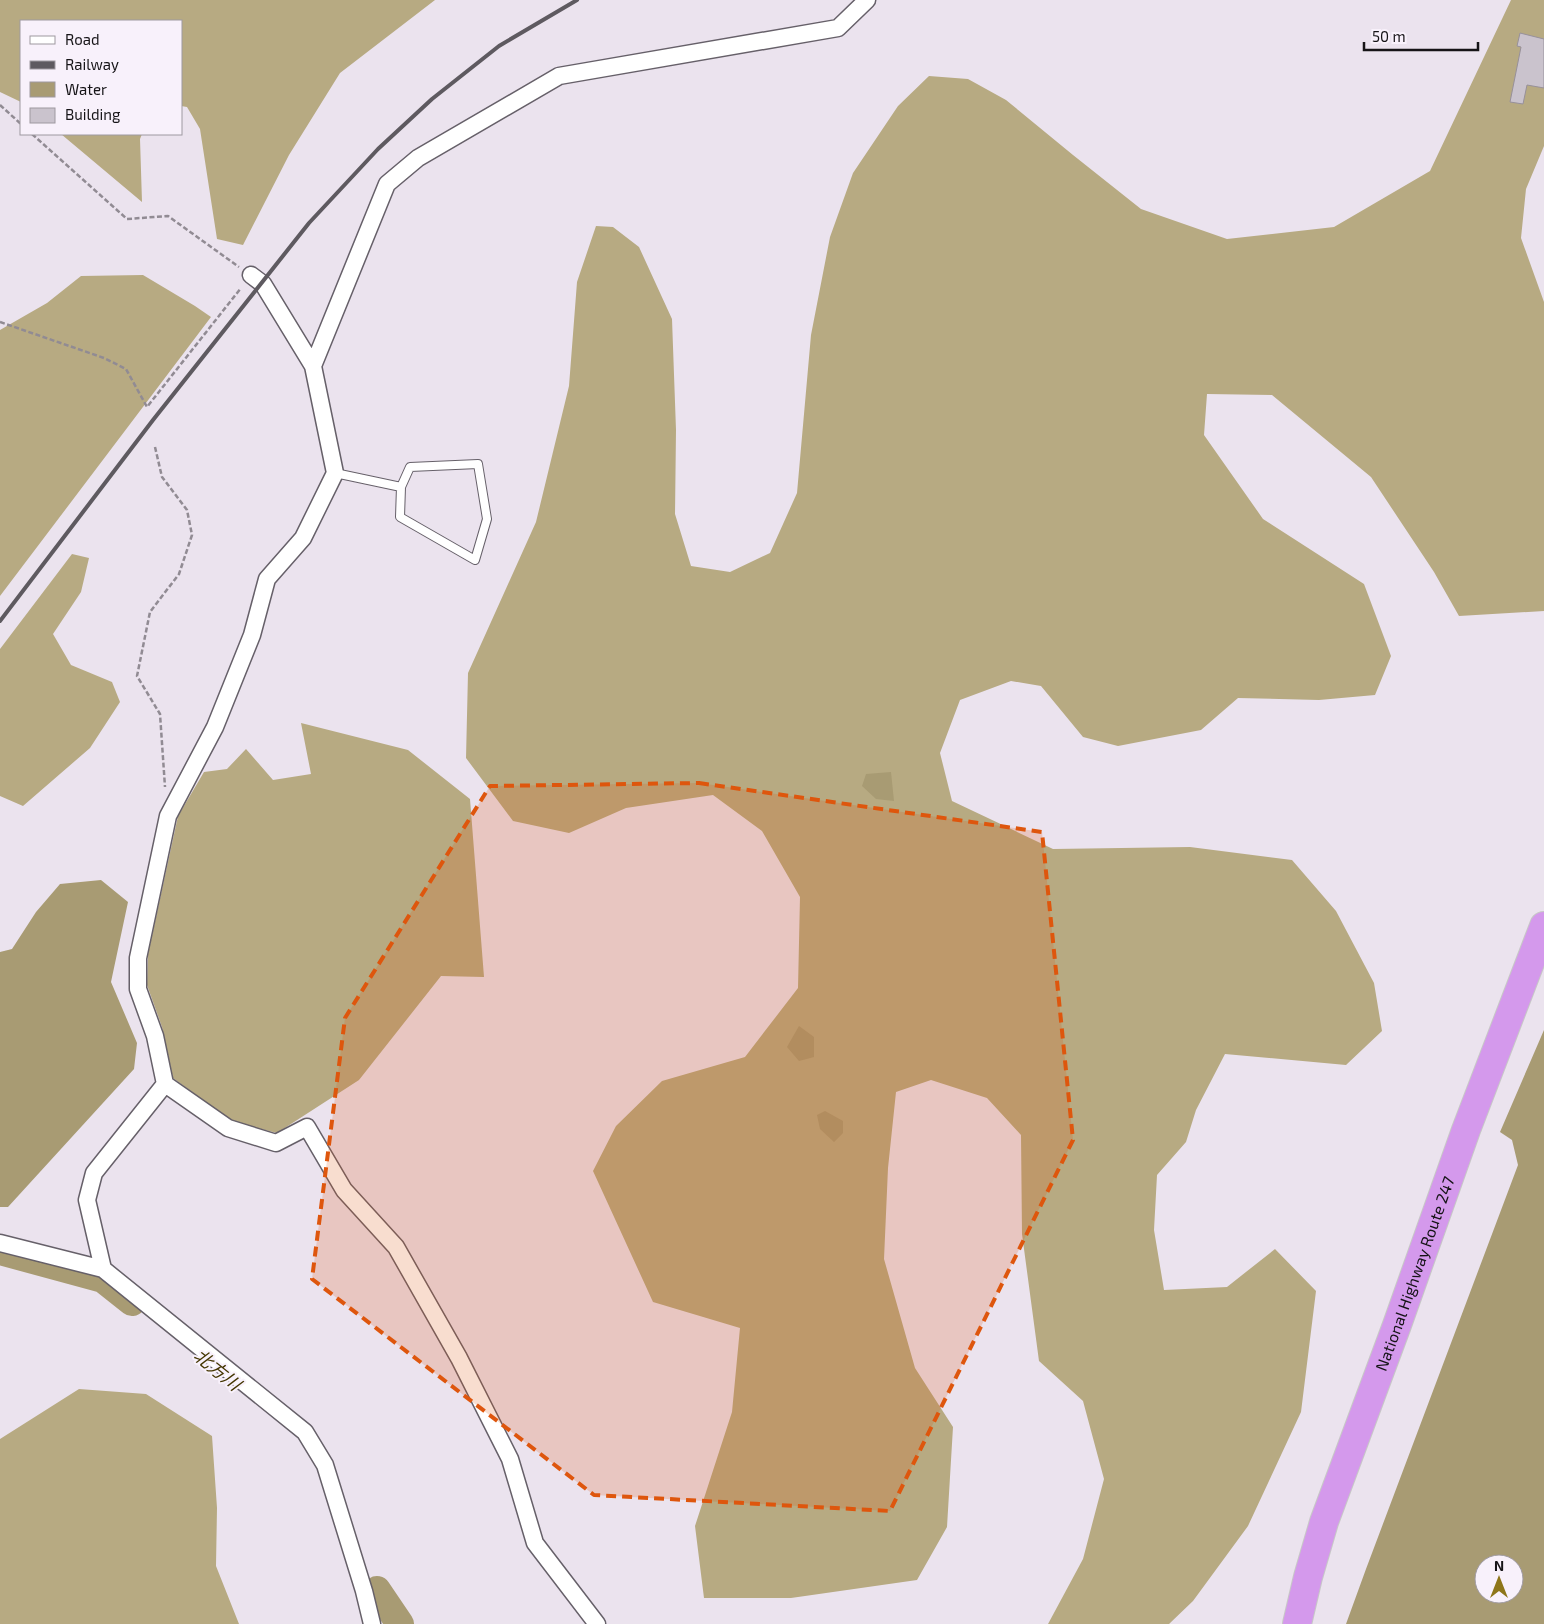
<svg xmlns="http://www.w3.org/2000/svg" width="1544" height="1624" viewBox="0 0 1544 1624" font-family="'Exo 2','Noto Sans JP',sans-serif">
<rect width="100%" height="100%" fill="#ebe3ee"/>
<path fill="#b7aa82" d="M 0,0 L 435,0 L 340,73 L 289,155 L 243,245 L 217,239 L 200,129 L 187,107 L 181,106 L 181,21 L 21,21 L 21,102 L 0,92 Z
M 1511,0 L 1544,0 L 1544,146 L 1526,189 L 1521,238 L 1544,302 L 1544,611 L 1459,616 L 1434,572 L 1371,477 L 1272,395 L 1207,394 L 1204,435 L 1263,519 L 1364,584 L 1391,656 L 1375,695 L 1319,700 L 1238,698 L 1201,730 L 1118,746 L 1083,737 L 1041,686 L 1011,681 L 960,700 L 940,753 L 952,801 L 1053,849 L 1190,847 L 1292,860 L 1336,911 L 1374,983 L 1382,1031 L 1346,1065 L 1225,1054 L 1196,1110 L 1186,1142 L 1157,1175 L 1154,1230 L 1164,1290 L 1227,1287 L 1275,1249 L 1316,1291 L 1301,1412 L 1248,1526 L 1193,1601 L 1169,1624 L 1048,1624 L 1083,1559 L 1104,1479 L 1083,1401 L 1039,1361 L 1022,1234 L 1021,1135 L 987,1098 L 931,1080 L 896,1092 L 888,1168 L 884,1259 L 915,1368 L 953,1427 L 947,1527 L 917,1580 L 791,1598 L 704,1598 L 695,1526 L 732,1412 L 740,1328 L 653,1302 L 593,1171 L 616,1126 L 662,1081 L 745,1057 L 798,988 L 800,897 L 762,831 L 713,795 L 626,808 L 569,833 L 513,821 L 466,758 L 468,673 L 536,522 L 569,386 L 577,282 L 596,226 L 613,227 L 639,247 L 672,319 L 676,430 L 675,514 L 691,566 L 730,572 L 770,553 L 797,493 L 811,335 L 830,237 L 853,173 L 898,106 L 929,76 L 968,79 L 1006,100 L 1073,155 L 1141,209 L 1227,239 L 1334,227 L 1430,171 Z
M 61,134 L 142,134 L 140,139 L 142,202 Z
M 143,275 L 195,306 L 211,317 L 0,596 L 0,330 L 47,303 L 81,276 Z
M 72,554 L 89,558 L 81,592 L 53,634 L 71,665 L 112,682 L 120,702 L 90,748 L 23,806 L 0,796 L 0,649 Z
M 301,723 L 408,750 L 470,799 L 484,977 L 441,976 L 359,1080 L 277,1133 L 233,1122 L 173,1078 L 162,1027 L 147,985 L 148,954 L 178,816 L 204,772 L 227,769 L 246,749 L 273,780 L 311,774 Z
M 79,1389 L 146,1394 L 212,1436 L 217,1508 L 216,1566 L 239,1624 L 0,1624 L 0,1439 Z"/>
<path fill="#a89b73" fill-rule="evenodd" d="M 891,772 L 894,801 L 876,799 L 862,786 L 866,774 Z
M 101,880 L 128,902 L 111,982 L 137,1043 L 134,1069 L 8,1207 L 0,1207 L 0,952 L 12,949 L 36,912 L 60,884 Z
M 799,1026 L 814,1037 L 814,1057 L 799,1061 L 787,1047 Z
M 1544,1030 L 1544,1624 L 1346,1624 L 1366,1569 L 1518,1165 L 1512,1140 L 1500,1132 ZM 1484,1564 L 1514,1564 L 1514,1594 L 1484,1594 Z
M 825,1111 L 843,1121 L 843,1133 L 834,1142 L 820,1129 L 817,1115 Z"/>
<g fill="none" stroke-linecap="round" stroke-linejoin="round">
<path stroke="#a89b73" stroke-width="28" d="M 0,1251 L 103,1279 L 132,1302
M 377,1590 L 400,1624"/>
</g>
<path fill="#cac3cd" stroke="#97909a" d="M 1520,33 L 1544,39 L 1544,88 L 1527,85 L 1523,104 L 1510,102 L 1521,47 L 1517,46 Z"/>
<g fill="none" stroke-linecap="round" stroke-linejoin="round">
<g stroke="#666069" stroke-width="10">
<path id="lane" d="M 335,473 L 401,487 L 410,467 L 478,464 L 487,519 L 475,560 L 400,517 L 401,487"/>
</g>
<g stroke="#666069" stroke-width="19">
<path id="street" d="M 251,275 L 263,284 L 313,366 L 335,473 L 303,538 L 267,579 L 252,635 L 215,727 L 168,816 L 138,958 L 138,989 L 155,1036 L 165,1084 L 228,1128 L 276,1143 L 307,1127 L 344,1190 L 396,1247 L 459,1358 L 510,1459 L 535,1543 L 597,1624
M 313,366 L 387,184 L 418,158 L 559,76 L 838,28 L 867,0
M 0,1243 L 103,1269 L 305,1432 L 325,1465 L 364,1591 L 372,1624
M 103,1269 L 87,1200 L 94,1173 L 165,1084"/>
</g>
<g stroke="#c7c7c7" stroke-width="30">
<g id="highway">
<path id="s1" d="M 1297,1624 L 1308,1577 L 1324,1522 L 1397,1325 L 1466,1130 L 1544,926"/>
</g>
</g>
<path stroke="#918b93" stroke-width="2.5" stroke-dasharray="5 2.5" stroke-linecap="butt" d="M 0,105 L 21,124
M 32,134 L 127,219 L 168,216 L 239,267
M 0,322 L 104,358 L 126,369 L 147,407 L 241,288
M 155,447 L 162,477 L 187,510 L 192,535 L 179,574 L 150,612 L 137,676 L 160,714 L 165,787"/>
<use href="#lane" stroke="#fff" stroke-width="8"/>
<use href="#street" stroke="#fff" stroke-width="16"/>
<use href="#highway" stroke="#d499ec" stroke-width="28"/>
<path stroke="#5e5a60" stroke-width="4" d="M 0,621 L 153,420 L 309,223 L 378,149 L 432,99 L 499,46 L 577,0"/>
</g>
<path fill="#de560d" fill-opacity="0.2" stroke="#de560d" stroke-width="4" stroke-dasharray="10 6" stroke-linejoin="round" d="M 699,783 L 1042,832 L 1073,1140 L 890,1511 L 594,1495 L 312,1279 L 345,1018 L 490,786 Z"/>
<g text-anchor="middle" stroke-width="4" stroke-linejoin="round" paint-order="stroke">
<g font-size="16" fill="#161417" stroke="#f8f1fb">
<text dy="6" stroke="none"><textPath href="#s1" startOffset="370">National Highway Route 247</textPath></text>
</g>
<g font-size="18" font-style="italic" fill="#433500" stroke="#f8f1fb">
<text transform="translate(217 1370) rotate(39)" y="6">北方川</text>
</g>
</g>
<rect x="20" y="20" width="162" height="115" fill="#f8f1fb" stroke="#9e99a0"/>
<rect x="30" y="36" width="25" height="8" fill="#ffffff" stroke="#9e99a0"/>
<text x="65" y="45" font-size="15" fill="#161417">Road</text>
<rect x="30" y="61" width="25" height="8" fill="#5e5a60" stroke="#9e99a0"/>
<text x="65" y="70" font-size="15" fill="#161417">Railway</text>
<rect x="30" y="82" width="25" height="15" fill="#a89b73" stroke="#9e99a0"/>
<text x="65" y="95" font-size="15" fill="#161417">Water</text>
<rect x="30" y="108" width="25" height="15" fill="#cac3cd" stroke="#9e99a0"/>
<text x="65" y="120" font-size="15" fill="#161417">Building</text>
<g transform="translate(1499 1579)"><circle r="24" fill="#f8f1fb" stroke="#9e99a0"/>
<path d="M0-4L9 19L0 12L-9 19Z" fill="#8e761a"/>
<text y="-8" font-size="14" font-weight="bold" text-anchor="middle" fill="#161417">N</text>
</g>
<path d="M1364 42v8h114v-8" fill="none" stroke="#161417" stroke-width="2.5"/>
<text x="1372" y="42" font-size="15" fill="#161417" stroke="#f8f1fb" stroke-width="4" paint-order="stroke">50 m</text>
</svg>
